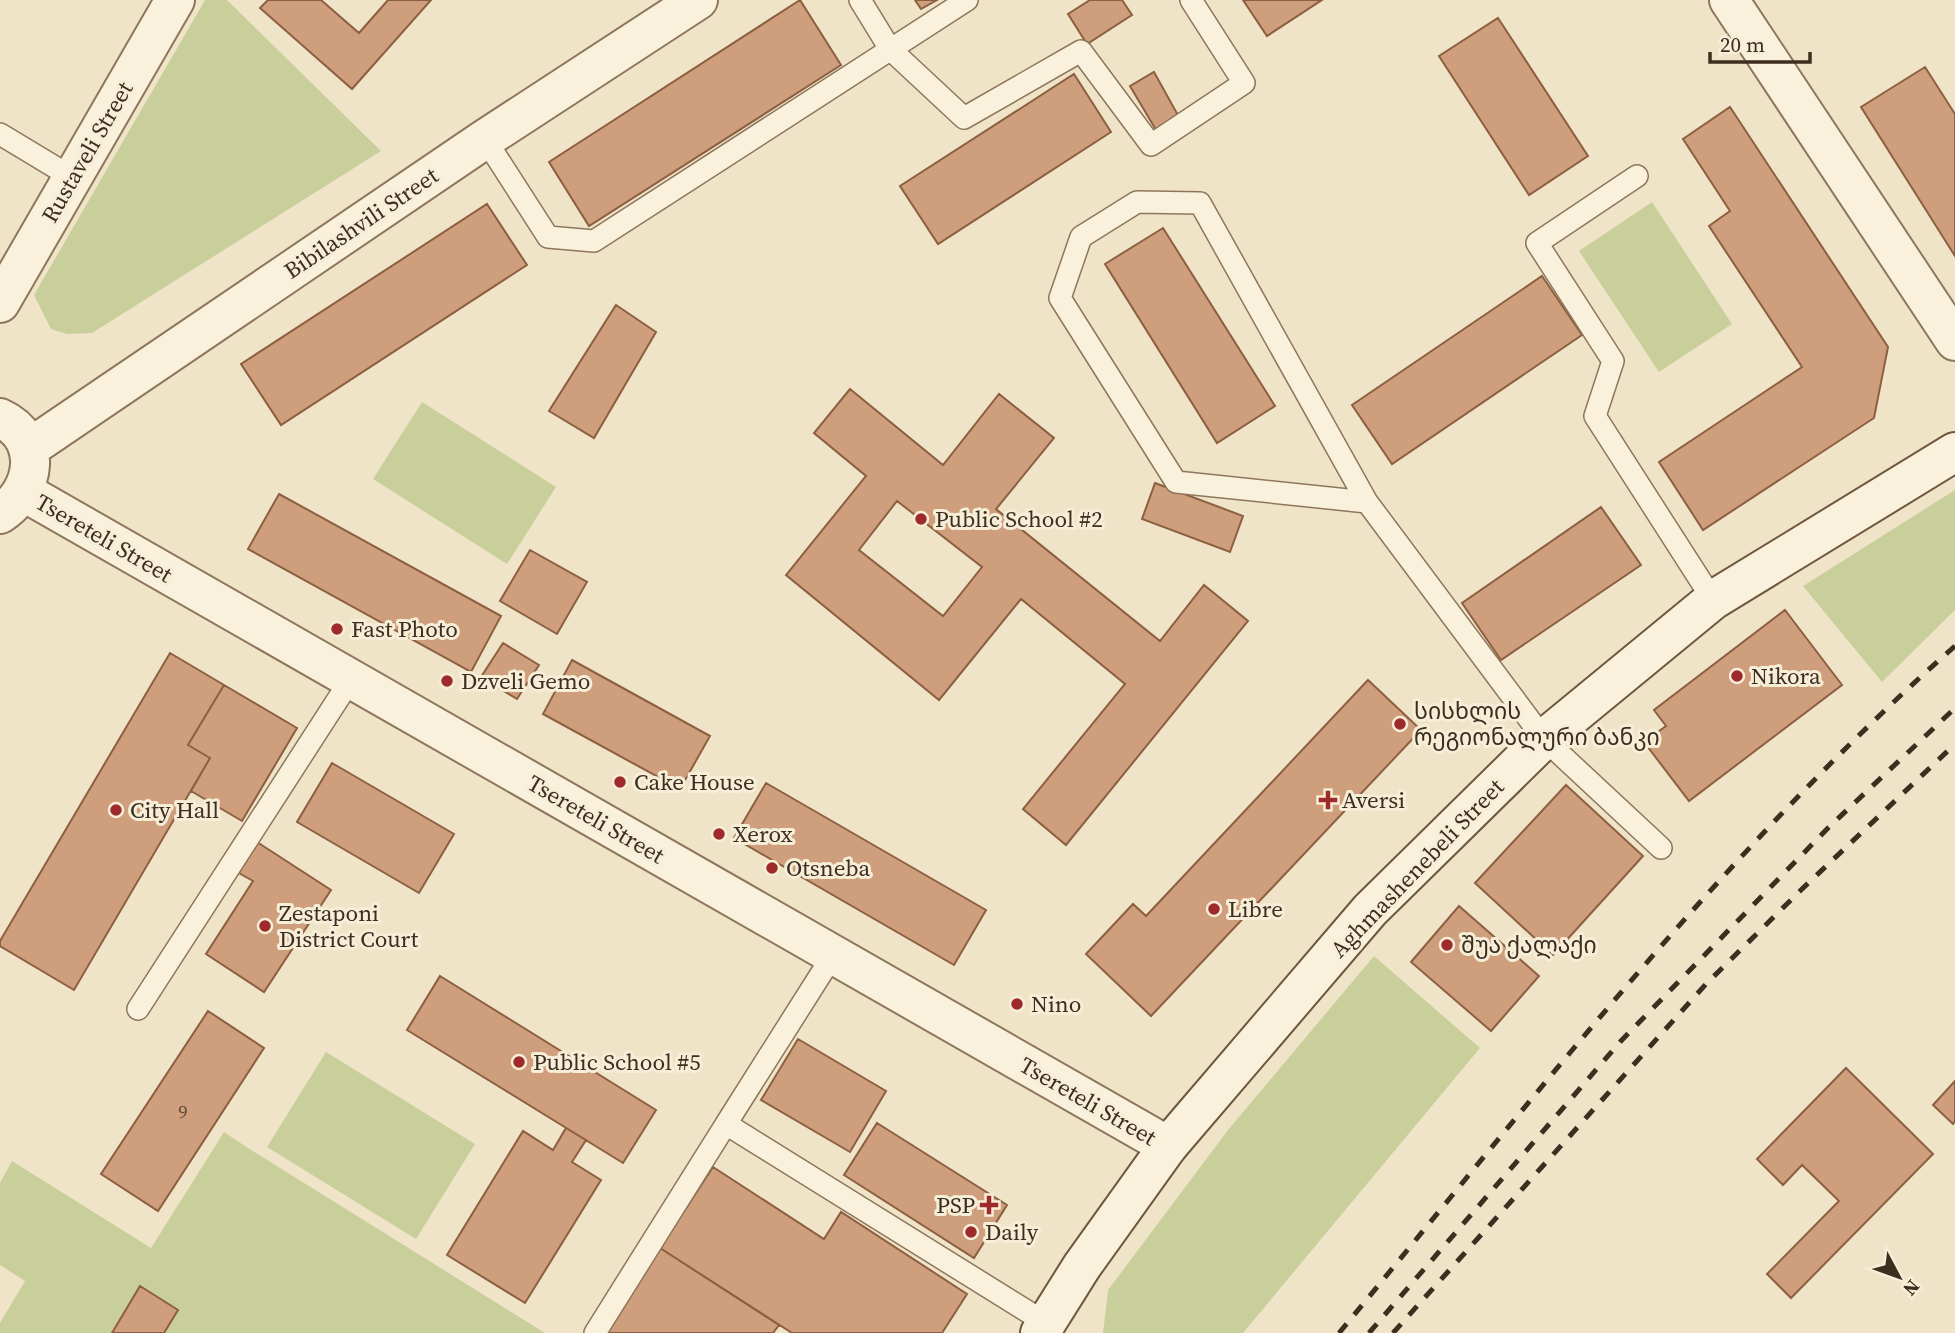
<svg xmlns="http://www.w3.org/2000/svg" width="1955" height="1333" viewBox="0 0 1955 1333" font-family="'Source Serif 4','Noto Sans Georgian',serif">
<rect width="100%" height="100%" fill="#f0e4c8"/>
<path fill="#c9cf9b" d="M 205,0 L 227,0 L 381,151 L 92,333 L 67,334 L 51,329 L 34,295 Z
M 1652,202 L 1732,324 L 1659,372 L 1579,251 Z
M 422,402 L 556,487 L 507,564 L 373,479 Z
M 1955,490 L 1955,610 L 1882,682 L 1803,586 Z
M 1374,956 L 1480,1048 L 1243,1333 L 1103,1333 L 1108,1290 L 1228,1130 Z
M 326,1052 L 475,1144 L 416,1239 L 267,1147 Z
M 224,1132 L 248,1148 L 545,1333 L 0,1333 L 0,1323 L 25,1281 L 0,1265 L 0,1183 L 12,1161 L 151,1248 Z"/>
<path fill="#cf9f7d" stroke="#8d5f41" stroke-width="2" fill-rule="evenodd" d="M 268,0 L 321,0 L 359,33 L 388,0 L 431,0 L 352,89 L 260,8 Z
M 800,0 L 841,65 L 589,226 L 549,162 Z
M 915,0 L 937,0 L 921,9 Z
M 1090,0 L 1122,0 L 1132,15 L 1087,44 L 1068,14 Z
M 1243,0 L 1322,0 L 1267,36 Z
M 1498,18 L 1588,156 L 1529,195 L 1439,56 Z
M 1925,67 L 1955,114 L 1955,256 L 1861,107 Z
M 1154,72 L 1179,117 L 1156,130 L 1130,86 Z
M 1074,74 L 1111,132 L 938,244 L 900,186 Z
M 1730,107 L 1888,347 L 1874,418 L 1703,530 L 1659,462 L 1802,367 L 1709,226 L 1730,211 L 1683,139 Z
M 487,204 L 527,265 L 281,425 L 241,364 Z
M 1163,228 L 1275,406 L 1217,443 L 1105,264 Z
M 1542,276 L 1582,335 L 1392,464 L 1352,405 Z
M 616,305 L 656,332 L 594,438 L 549,411 Z
M 850,389 L 943,465 L 999,394 L 1054,438 L 996,509 L 1160,641 L 1204,585 L 1248,621 L 1066,845 L 1023,809 L 1125,684 L 1021,599 L 939,700 L 786,575 L 866,476 L 814,433 ZM 897,501 L 982,567 L 943,616 L 859,550 Z
M 1155,483 L 1243,516 L 1230,552 L 1142,519 Z
M 279,494 L 501,616 L 471,672 L 248,549 Z
M 1601,507 L 1641,565 L 1501,660 L 1462,603 Z
M 530,550 L 587,582 L 557,634 L 500,601 Z
M 1785,610 L 1842,685 L 1689,801 L 1644,742 L 1666,726 L 1654,710 Z
M 503,643 L 539,665 L 517,699 L 481,677 Z
M 170,653 L 224,685 L 188,745 L 210,758 L 74,990 L 0,946 L 0,941 Z
M 572,660 L 710,736 L 680,789 L 543,714 Z
M 1368,680 L 1421,730 L 1151,1016 L 1086,954 L 1133,904 L 1146,916 Z
M 224,685 L 297,728 L 242,821 L 191,791 L 210,758 L 188,745 Z
M 332,763 L 454,834 L 419,893 L 297,822 Z
M 766,783 L 986,910 L 954,965 L 734,838 Z
M 1566,785 L 1643,856 L 1553,955 L 1475,883 Z
M 257,842 L 331,890 L 264,992 L 206,954 L 253,881 L 237,872 Z
M 1459,906 L 1539,976 L 1491,1031 L 1411,962 Z
M 440,976 L 656,1110 L 623,1163 L 407,1030 Z
M 208,1011 L 264,1048 L 158,1211 L 101,1174 Z
M 798,1039 L 886,1091 L 850,1152 L 761,1100 Z
M 1846,1068 L 1933,1154 L 1791,1298 L 1767,1274 L 1839,1201 L 1802,1165 L 1783,1185 L 1757,1159 Z
M 1955,1081 L 1955,1121 L 1953,1124 L 1933,1105 Z
M 877,1123 L 1007,1205 L 974,1258 L 844,1175 Z
M 566,1128 L 586,1140 L 572,1162 L 601,1180 L 525,1303 L 447,1255 L 523,1131 L 553,1150 Z
M 713,1167 L 824,1239 L 841,1212 L 967,1294 L 942,1333 L 792,1333 L 660,1248 Z
M 660,1248 L 779,1325 L 773,1333 L 605,1333 Z
M 140,1286 L 178,1310 L 164,1333 L 112,1333 Z"/>
<g fill="none" stroke-linecap="round" stroke-linejoin="round">
<g stroke="#8d765c" stroke-width="24">
<path id="service" d="M 860,0 L 890,49 L 964,118 L 1081,51 L 1151,145 L 1244,83 L 1191,0
M 0,134 L 73,178
M 485,139 L 548,237 L 594,241 L 967,0
M 1637,176 L 1537,243 L 1613,361 L 1595,416 L 1713,600
M 1367,502 L 1176,482 L 1060,298 L 1081,237 L 1137,202 L 1200,203 L 1367,502 L 1544,739 L 1661,848
M 138,1009 L 351,679
M 726,1124 L 833,955
M 595,1333 L 726,1124 L 1046,1323"/>
</g>
<g stroke="#8d765c" stroke-width="42">
<path id="minor" d="M 1729,0 L 1955,341
M 24,492 L 1168,1146"/>
</g>
<g stroke="#8d765c" stroke-width="42">
<path id="tertiary" d="M 0,303 L 175,0
M 0,418 C 44,438 36,491 0,514
M 28,449 L 485,139 L 698,0"/>
</g>
<g stroke="#6f573f" stroke-width="42">
<path id="secondary" d="M 1040,1333 L 1082,1266 L 1168,1146 L 1370,910 L 1544,739 L 1713,600 L 1955,452"/>
</g>
<use href="#service" stroke="#faf1dc" stroke-width="21"/>
<use href="#minor" stroke="#faf1dc" stroke-width="38"/>
<use href="#tertiary" stroke="#faf1dc" stroke-width="38"/>
<use href="#secondary" stroke="#faf1dc" stroke-width="38"/>
<path stroke="#3d2e20" stroke-width="5" stroke-dasharray="12 12" stroke-linecap="butt" d="M 1339,1333 C 1535,1097 1724,850 1955,646
M 1369,1333 L 1620,1042 L 1828,828 L 1955,708
M 1393,1333 L 1706,984 L 1801,890 L 1955,744"/>
</g>
<g fill="#9e2a2b" stroke="#f7eed8" stroke-width="2.5">
<circle cx="921" cy="519" r="7"/>
<circle cx="337" cy="629" r="7"/>
<circle cx="1737" cy="676" r="7"/>
<circle cx="447" cy="681" r="7"/>
<circle cx="1400" cy="724" r="7"/>
<circle cx="620" cy="782" r="7"/>
<path d="M1324.5 789.5h7v7h7v7h-7v7h-7v-7h-7v-7h7z"/>
<circle cx="116" cy="810" r="7"/>
<circle cx="719" cy="834" r="7"/>
<circle cx="772" cy="868" r="7"/>
<circle cx="1214" cy="909" r="7"/>
<circle cx="265" cy="926" r="7"/>
<circle cx="1447" cy="945" r="7"/>
<circle cx="1017" cy="1004" r="7"/>
<circle cx="519" cy="1062" r="7"/>
<path d="M985.5 1194.5h7v7h7v7h-7v7h-7v-7h-7v-7h7z"/>
<circle cx="971" cy="1232" r="7"/>
</g>
<g text-anchor="middle" stroke-width="6" stroke-linejoin="round" paint-order="stroke">
<g font-size="19" fill="#624a37">
<text x="183" y="1118">9</text>
</g>
<g font-size="23" fill="#3d2e20" stroke="#f7eed8">
<text transform="translate(87 152) rotate(-60)" y="8">Rustaveli Street</text>
<text transform="translate(361 223) rotate(-34)" y="8">Bibilashvili Street</text>
<text transform="translate(104 538) rotate(30)" y="8">Tsereteli Street</text>
<text transform="translate(596 819) rotate(30)" y="8">Tsereteli Street</text>
<text transform="translate(1417 868) rotate(-46)" y="8">Aghmashenebeli Street</text>
<text transform="translate(1088 1101) rotate(30)" y="8">Tsereteli Street</text>
</g>
<g font-size="23" fill="#3d2e20" stroke="#f7eed8" text-anchor="start">
<text x="935" y="527">Public School #2</text>
<text x="351" y="637">Fast Photo</text>
<text x="1751" y="684">Nikora</text>
<text x="461" y="689">Dzveli Gemo</text>
<text x="1414" y="719">სისხლის<tspan x="1414" dy="26">რეგიონალური ბანკი</tspan></text>
<text x="634" y="790">Cake House</text>
<text x="1342" y="808">Aversi</text>
<text x="130" y="818">City Hall</text>
<text x="733" y="842">Xerox</text>
<text x="786" y="876">Otsneba</text>
<text x="1228" y="917">Libre</text>
<text x="279" y="921">Zestaponi<tspan x="279" dy="26">District Court</tspan></text>
<text x="1461" y="953">შუა ქალაქი</text>
<text x="1031" y="1012">Nino</text>
<text x="533" y="1070">Public School #5</text>
<text x="975" y="1213" text-anchor="end">PSP</text>
<text x="985" y="1240">Daily</text>
</g>
</g>
<g transform="translate(1899 1277) rotate(131)" stroke="#f7eed8" stroke-width="5" paint-order="stroke">
<path d="M0-5L12 26L0 18L-12 26Z" fill="#3d2e20"/>
<text y="-10" font-size="19" font-weight="bold" text-anchor="middle" fill="#3d2e20">N</text>
</g>
<path d="M1710 52v10h100v-10" fill="none" stroke="#3d2e20" stroke-width="3.5"/>
<text x="1720" y="52" font-size="21" fill="#3d2e20" stroke="#f7eed8" stroke-width="5" paint-order="stroke">20 m</text>
</svg>
